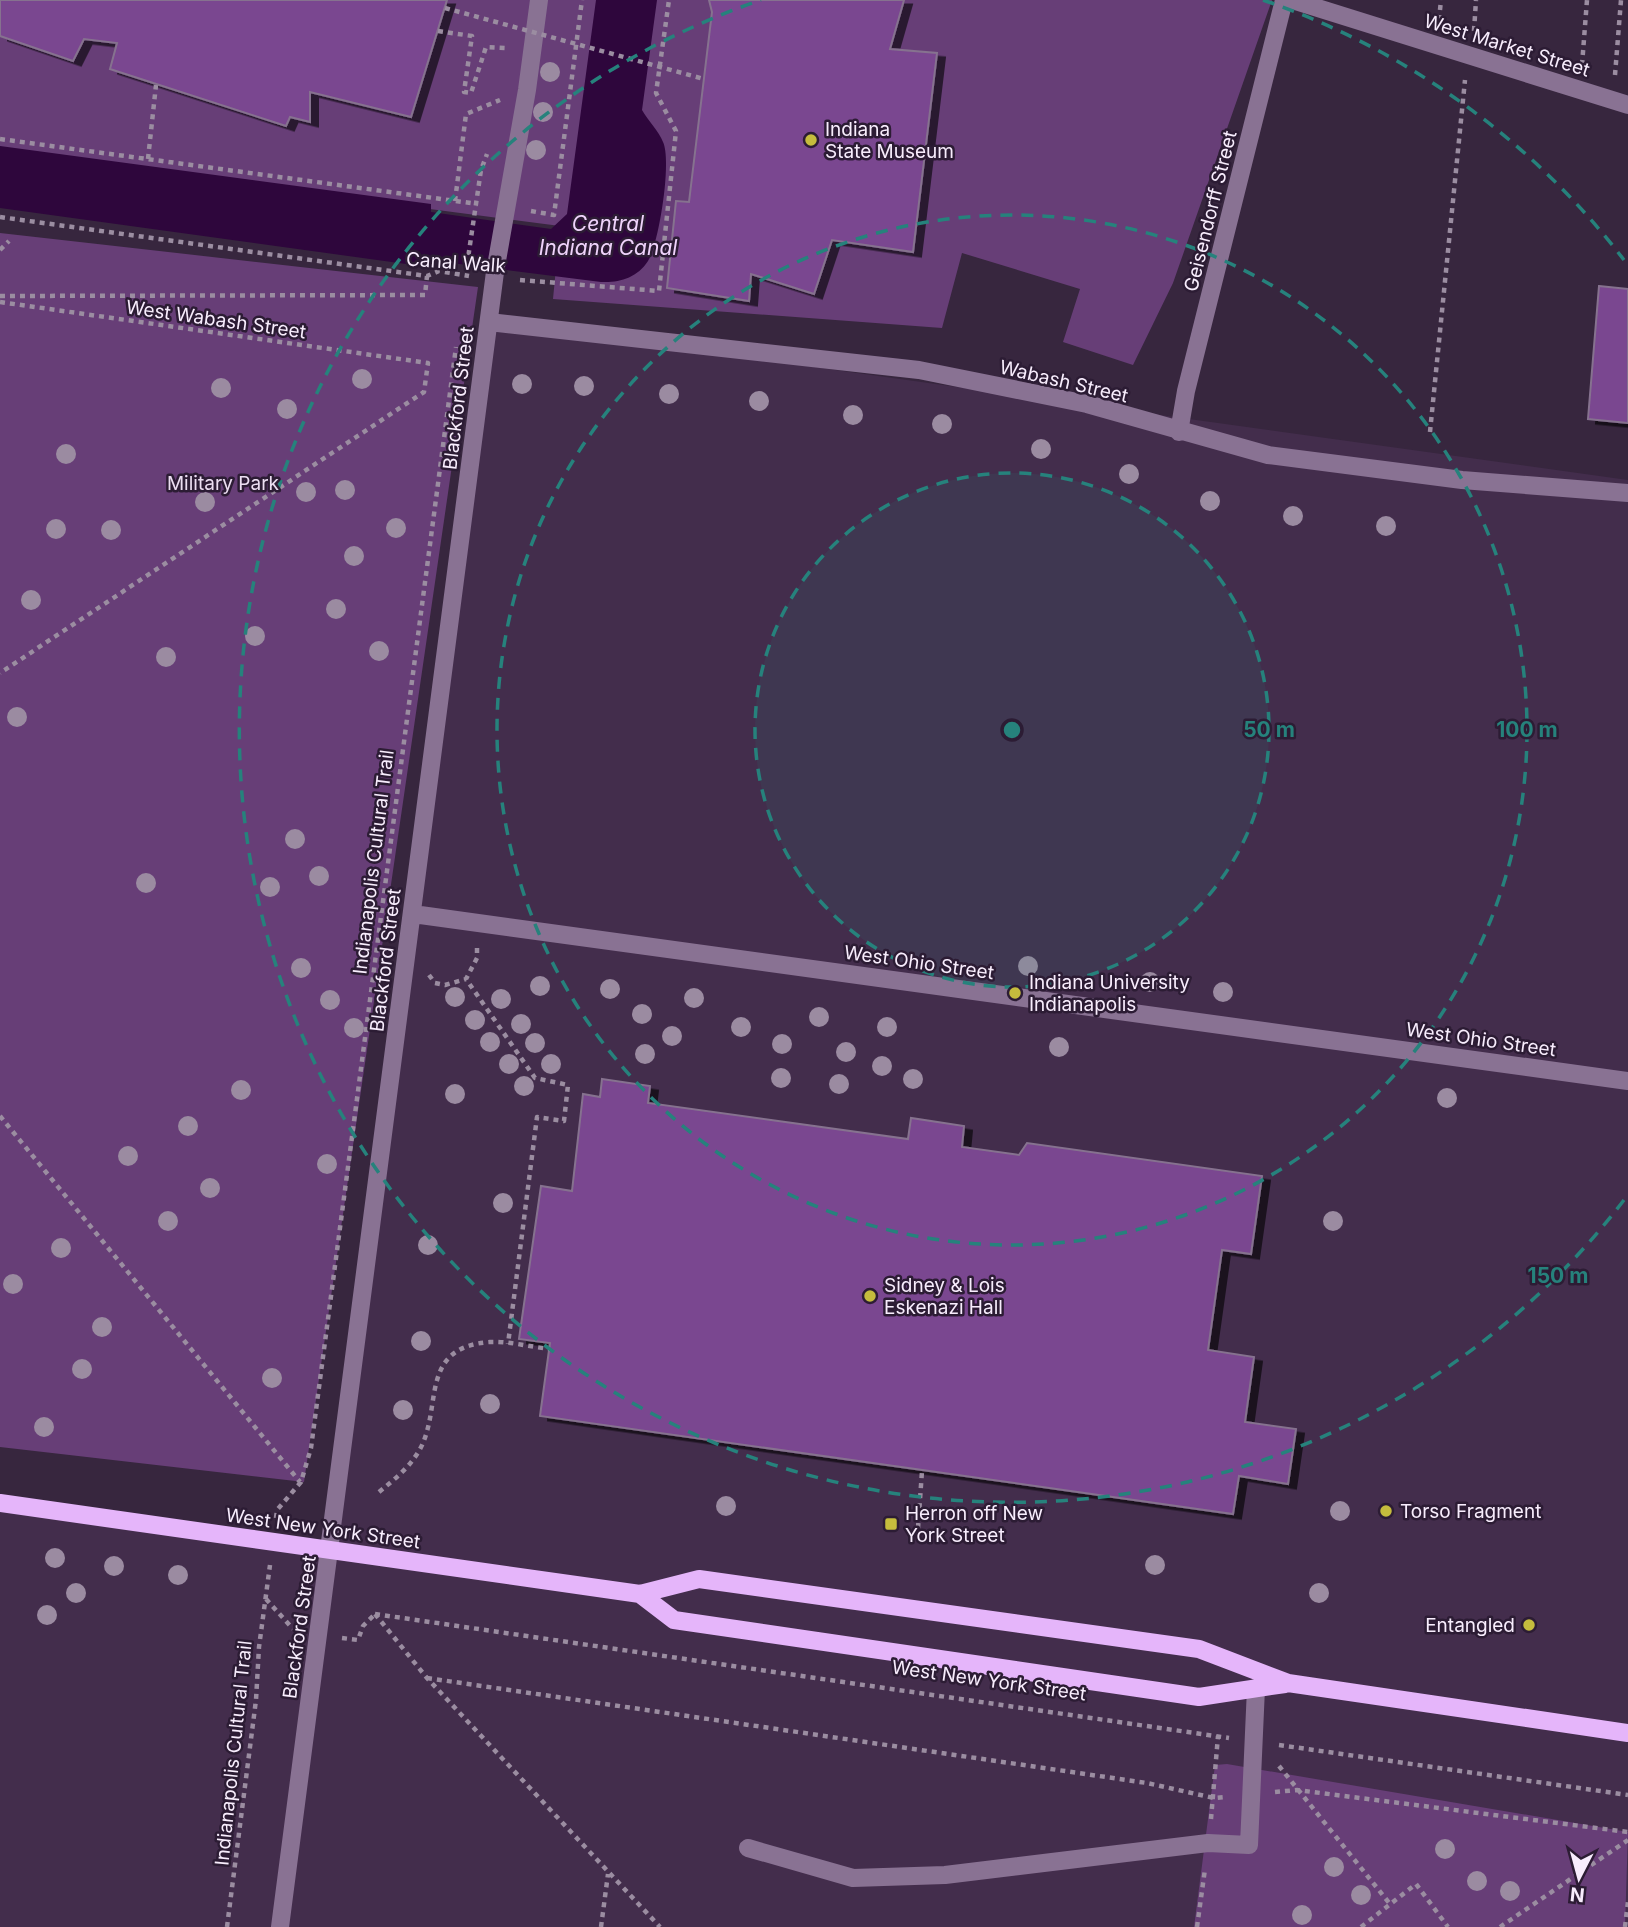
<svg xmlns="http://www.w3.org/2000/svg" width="1628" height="1927" viewBox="0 0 1628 1927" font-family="Inter,sans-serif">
<defs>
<filter id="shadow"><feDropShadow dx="8" dy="4.5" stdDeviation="0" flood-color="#0009"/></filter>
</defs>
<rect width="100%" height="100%" fill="#37263e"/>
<path fill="#432d4c" d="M 489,322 L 1628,480 L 1628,1927 L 0,1927 L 0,1505 L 330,1550 Z"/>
<path fill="#673e77" d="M 0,0 L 1272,0 L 1173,283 L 1133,365 L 1063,342 L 1080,289 L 962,253 L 942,328 L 553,299 L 560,226 L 0,153 Z
M 0,233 L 478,287 L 304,1482 L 0,1447 Z
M 1227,1764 L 1628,1832 L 1625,1927 L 1194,1927 L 1215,1765 Z"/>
<path fill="#2e063c" d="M 596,0 L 657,0 L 642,110 C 648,121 659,131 663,142 C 672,161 659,243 648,261 C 637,278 619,283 601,282 L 436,261 L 428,267 L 0,208 L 0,146 L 431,204 L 431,212 L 551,229 L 567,214 Z"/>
<path fill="#7a4690" stroke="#86728f" stroke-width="2" filter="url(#shadow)" d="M 0,0 L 447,0 L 411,117 L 310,92 L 310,122 L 290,117 L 286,126 L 110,69 L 117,43 L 84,39 L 73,61 L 0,36 Z
M 709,0 L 904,0 L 890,49 L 937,53 L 913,252 L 832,240 L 814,294 L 751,274 L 749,301 L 667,288 L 676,201 L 689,202 L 712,12 Z
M 1599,286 L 1628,289 L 1628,423 L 1588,419 Z
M 602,1079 L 650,1086 L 648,1103 L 908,1139 L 911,1118 L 964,1126 L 962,1147 L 1019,1155 L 1027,1143 L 1262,1176 L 1251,1254 L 1222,1250 L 1208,1350 L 1254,1357 L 1245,1422 L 1296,1429 L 1288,1484 L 1239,1476 L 1233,1514 L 540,1416 L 550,1343 L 519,1339 L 541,1186 L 572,1191 L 583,1094 L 600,1097 Z"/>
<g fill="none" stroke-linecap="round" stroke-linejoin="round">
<path stroke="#9b8da1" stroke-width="4.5" stroke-dasharray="5 5" stroke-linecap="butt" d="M 1439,20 L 1441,0
M 438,31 L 472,36 L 464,92 L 471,93 L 486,47 L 507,48
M 1474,31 L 1476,0
M 1582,65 L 1587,0
M 1615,75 L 1621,0
M 0,139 L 478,204
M 148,159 L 156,85
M 455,201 L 466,114 L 500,100
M 531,211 L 554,215 L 582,0
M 0,217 L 427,276 L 439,271 L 469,276
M 0,250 L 9,241
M 467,265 L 481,170 L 487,154
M 520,280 L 659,291 L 676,131 L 656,93 L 669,0
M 0,296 L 425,295 L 427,276
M 0,302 L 428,363 L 424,392 L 0,673
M 1430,432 L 1465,80
M 477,948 L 477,958 L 466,979 L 535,1078 L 568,1085 L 564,1121 L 537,1117 L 508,1344
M 429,975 L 435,983 L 445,985 L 466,979
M 0,1116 L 300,1482
M 379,1492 C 395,1479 410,1467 420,1449 C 443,1407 418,1347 490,1342 C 509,1341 531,1347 550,1349
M 276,1518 L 277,1510 L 301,1482 L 311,1448 L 456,347
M 918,1528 L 922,1471
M 266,1599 L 293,1629
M 375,1614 L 1229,1738
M 375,1614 L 427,1678 L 660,1927
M 342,1638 L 358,1640 L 363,1626 L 375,1614
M 427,1678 L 1147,1783 L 1214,1798 L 1225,1797
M 1279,1745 L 1628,1795
M 1279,1766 L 1390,1904
M 1275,1792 L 1297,1790 L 1628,1832
M 1211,1819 L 1218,1736
M 227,1927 L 256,1700 L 259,1647 L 270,1565
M 601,1927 L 608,1874
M 1197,1927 L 1205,1869
M 1361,1927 L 1416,1884 L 1448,1927
M 1500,1927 L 1628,1840
M 1625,1927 L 1628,1901"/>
<path stroke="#897293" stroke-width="18" d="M 1292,0 L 1628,105
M 489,322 L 919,370 L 1087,404 L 1268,455 L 1462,480 L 1628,493
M 1179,432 L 1186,391 L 1284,0
M 413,914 L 1628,1081
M 748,1848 L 853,1878 L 945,1875 L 1208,1843 L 1249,1845 L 1256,1688
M 280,1927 L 495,272 L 527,90 L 539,0"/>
<path stroke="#e5b5fa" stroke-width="18" d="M 0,1503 L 640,1594 L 699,1579 L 1199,1649 L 1288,1683 L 1628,1733
M 640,1594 L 674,1620 L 1199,1697 L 1285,1684"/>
<path stroke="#9b8da1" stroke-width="4.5" stroke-dasharray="5 5" stroke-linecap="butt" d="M 445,8 L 704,79"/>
</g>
<g fill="#9b8ba1">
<circle cx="550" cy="72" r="10"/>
<circle cx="543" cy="112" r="10"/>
<circle cx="536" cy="150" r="10"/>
<circle cx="362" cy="379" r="10"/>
<circle cx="522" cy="384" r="10"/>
<circle cx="584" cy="386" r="10"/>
<circle cx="221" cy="388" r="10"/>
<circle cx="669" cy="394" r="10"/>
<circle cx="759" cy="401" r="10"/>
<circle cx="287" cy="409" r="10"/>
<circle cx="853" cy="415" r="10"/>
<circle cx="942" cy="424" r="10"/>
<circle cx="1041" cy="449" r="10"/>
<circle cx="66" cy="454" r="10"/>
<circle cx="1129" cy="474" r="10"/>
<circle cx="345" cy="490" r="10"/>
<circle cx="306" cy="492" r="10"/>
<circle cx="1210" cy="501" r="10"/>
<circle cx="205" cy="502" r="10"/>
<circle cx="1293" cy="516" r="10"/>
<circle cx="1386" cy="526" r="10"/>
<circle cx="396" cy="528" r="10"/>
<circle cx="56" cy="529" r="10"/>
<circle cx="111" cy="530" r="10"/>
<circle cx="354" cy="556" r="10"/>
<circle cx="31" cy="600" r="10"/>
<circle cx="336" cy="609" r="10"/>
<circle cx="255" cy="636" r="10"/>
<circle cx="379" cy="651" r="10"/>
<circle cx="166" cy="657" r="10"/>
<circle cx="17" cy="717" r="10"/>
<circle cx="295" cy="839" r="10"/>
<circle cx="319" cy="876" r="10"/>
<circle cx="146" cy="883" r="10"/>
<circle cx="270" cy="887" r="10"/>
<circle cx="1028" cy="966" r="10"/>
<circle cx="301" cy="968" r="10"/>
<circle cx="1150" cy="982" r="10"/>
<circle cx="540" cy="986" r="10"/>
<circle cx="610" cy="989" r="10"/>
<circle cx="1223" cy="992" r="10"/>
<circle cx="455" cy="997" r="10"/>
<circle cx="694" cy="998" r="10"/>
<circle cx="501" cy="999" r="10"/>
<circle cx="330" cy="1000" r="10"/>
<circle cx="642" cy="1014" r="10"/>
<circle cx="819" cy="1017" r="10"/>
<circle cx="475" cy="1020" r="10"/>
<circle cx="521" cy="1024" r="10"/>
<circle cx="741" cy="1027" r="10"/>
<circle cx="887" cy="1027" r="10"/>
<circle cx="354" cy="1028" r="10"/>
<circle cx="672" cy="1036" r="10"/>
<circle cx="490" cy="1042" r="10"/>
<circle cx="535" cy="1043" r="10"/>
<circle cx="782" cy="1044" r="10"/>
<circle cx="1059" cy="1047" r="10"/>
<circle cx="846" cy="1052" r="10"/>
<circle cx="645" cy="1054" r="10"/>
<circle cx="509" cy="1064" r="10"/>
<circle cx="551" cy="1064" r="10"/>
<circle cx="882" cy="1066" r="10"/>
<circle cx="781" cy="1078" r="10"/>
<circle cx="913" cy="1079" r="10"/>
<circle cx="839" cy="1084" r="10"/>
<circle cx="524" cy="1086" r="10"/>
<circle cx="241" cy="1090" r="10"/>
<circle cx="455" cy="1094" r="10"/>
<circle cx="1447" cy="1098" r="10"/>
<circle cx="188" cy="1126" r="10"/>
<circle cx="128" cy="1156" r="10"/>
<circle cx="327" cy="1164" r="10"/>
<circle cx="210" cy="1188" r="10"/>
<circle cx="503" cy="1203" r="10"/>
<circle cx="168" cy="1221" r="10"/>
<circle cx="1333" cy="1221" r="10"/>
<circle cx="428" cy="1245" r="10"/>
<circle cx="61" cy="1248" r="10"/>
<circle cx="13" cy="1284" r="10"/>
<circle cx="102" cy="1327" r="10"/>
<circle cx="421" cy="1341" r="10"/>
<circle cx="82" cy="1369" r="10"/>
<circle cx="272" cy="1378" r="10"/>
<circle cx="490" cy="1404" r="10"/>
<circle cx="403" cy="1410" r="10"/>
<circle cx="44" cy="1427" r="10"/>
<circle cx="726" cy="1506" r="10"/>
<circle cx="1340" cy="1511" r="10"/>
<circle cx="55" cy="1558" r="10"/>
<circle cx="1155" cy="1565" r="10"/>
<circle cx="114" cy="1566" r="10"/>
<circle cx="178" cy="1575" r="10"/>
<circle cx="76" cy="1593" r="10"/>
<circle cx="1319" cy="1593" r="10"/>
<circle cx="47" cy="1615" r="10"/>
<circle cx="1445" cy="1849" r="10"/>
<circle cx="1334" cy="1867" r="10"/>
<circle cx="1477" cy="1881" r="10"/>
<circle cx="1510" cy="1891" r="10"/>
<circle cx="1361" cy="1895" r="10"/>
<circle cx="1302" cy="1915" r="10"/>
</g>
<circle cx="1012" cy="730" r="257" fill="#26827c" fill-opacity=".12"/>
<g fill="none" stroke="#26827c" stroke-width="3.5" stroke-dasharray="12 9">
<circle cx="1012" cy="730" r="257"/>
<circle cx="1012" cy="730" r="515"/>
<path d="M1624 1200A772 772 0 1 1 761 0M1263 0A772 772 0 0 1 1624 260"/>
</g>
<g fill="#c5bc3d" stroke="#2c1c34" stroke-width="2.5">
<circle cx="811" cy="140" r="7"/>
<circle cx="1015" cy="993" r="7"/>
<circle cx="870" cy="1296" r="7"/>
<circle cx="1386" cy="1511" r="7"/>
<rect x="884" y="1517" width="14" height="14" rx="3.5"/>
<circle cx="1529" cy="1625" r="7"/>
</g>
<g text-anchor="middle" stroke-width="5" stroke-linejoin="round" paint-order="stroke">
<g font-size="19" fill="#f8edfd" stroke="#2c1c34">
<text transform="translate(1507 45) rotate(17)" y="7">West Market Street</text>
<text transform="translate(1210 211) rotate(-76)" y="7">Geisendorff Street</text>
<text transform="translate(456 262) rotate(4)" y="7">Canal Walk</text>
<text transform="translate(216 319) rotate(8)" y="7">West Wabash Street</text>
<text transform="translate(1064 381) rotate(13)" y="7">Wabash Street</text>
<text transform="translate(458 398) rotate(-83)" y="7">Blackford Street</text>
<text transform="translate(373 862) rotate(-83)" y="7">Indianapolis Cultural Trail</text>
<text transform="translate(385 960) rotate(-83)" y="7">Blackford Street</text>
<text transform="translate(919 962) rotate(8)" y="7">West Ohio Street</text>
<text transform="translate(1481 1039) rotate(8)" y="7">West Ohio Street</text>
<text transform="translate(323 1528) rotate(8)" y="7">West New York Street</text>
<text transform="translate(299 1627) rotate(-82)" y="7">Blackford Street</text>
<text transform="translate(989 1680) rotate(8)" y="7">West New York Street</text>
<text transform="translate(233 1753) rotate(-84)" y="7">Indianapolis Cultural Trail</text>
</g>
<g font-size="19" fill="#f8edfd" stroke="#2c1c34" text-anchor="start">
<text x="825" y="136">Indiana<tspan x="825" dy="22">State Museum</tspan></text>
<text x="1029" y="989">Indiana University<tspan x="1029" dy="22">Indianapolis</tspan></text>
<text x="884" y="1292">Sidney &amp; Lois<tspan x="884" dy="22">Eskenazi Hall</tspan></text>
<text x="1400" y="1518">Torso Fragment</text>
<text x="905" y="1520">Herron off New<tspan x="905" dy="22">York Street</tspan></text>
<text x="1515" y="1632" text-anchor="end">Entangled</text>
</g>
<g font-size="19" fill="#ecdef2" stroke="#2c1c34">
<text x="223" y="490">Military Park</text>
</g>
<g font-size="21" font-style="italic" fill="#efd3fb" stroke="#2c1c34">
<text x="608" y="231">Central<tspan x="608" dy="24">Indiana Canal</tspan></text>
</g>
</g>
<circle cx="1012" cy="730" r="10" fill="#26827c" stroke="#2c1c34" stroke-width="3.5"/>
<g font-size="21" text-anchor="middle" font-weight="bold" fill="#26827c" stroke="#2c1c34" stroke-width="5" stroke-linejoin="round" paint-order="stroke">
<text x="1269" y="737">50 m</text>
<text x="1527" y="737">100 m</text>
<text x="1558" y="1283">150 m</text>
</g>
<g transform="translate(1579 1878) rotate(186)" stroke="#2c1c34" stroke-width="5" paint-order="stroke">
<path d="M0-5L12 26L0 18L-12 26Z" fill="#f8edfd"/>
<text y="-10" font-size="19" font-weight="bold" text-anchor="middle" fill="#f8edfd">N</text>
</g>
</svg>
